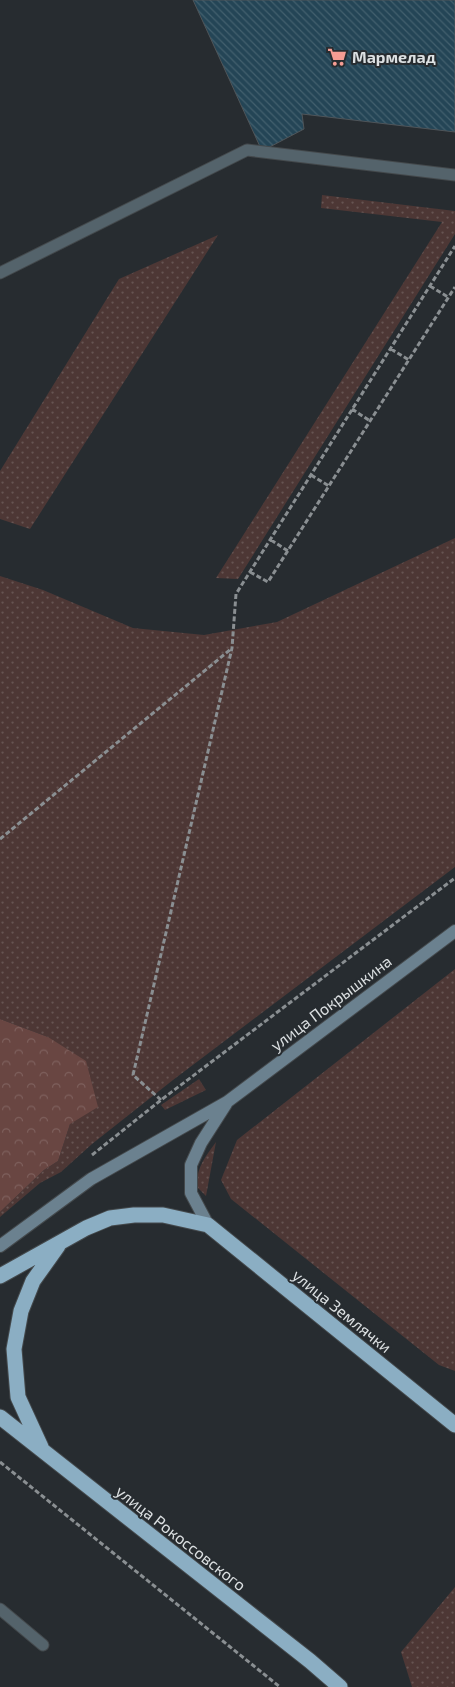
<svg xmlns="http://www.w3.org/2000/svg" width="455" height="1687" viewBox="0 0 455 1687" font-family="'Exo 2',sans-serif">
<defs>
<pattern id="grass-dots" width="8" height="8" patternUnits="userSpaceOnUse" patternTransform="scale(1.25)"><rect width="8" height="8" fill="#4d3735"/><path d="M2 2h.1M6 6h.1" fill="none" stroke="#665452" stroke-width="1.8" stroke-linecap="round"/></pattern>
<pattern id="forest-crowns" width="20" height="18" patternUnits="userSpaceOnUse" patternTransform="scale(1.25)"><rect width="20" height="18" fill="#694642"/><path d="M2 6a3 3 0 1 1 6 0M12 15a3 3 0 1 1 6 0" fill="none" stroke="#7e605d"/></pattern>
<pattern id="building-back-hatch" width="6" height="6" patternUnits="userSpaceOnUse" patternTransform="scale(1.25)"><rect width="6" height="6" fill="#244556"/><path d="M-1 5l2 2M0 0l6 6M5-1l2 2" fill="none" stroke="#43606e"/></pattern>
</defs>
<rect width="100%" height="100%" fill="#272c30"/>
<path fill="url(#grass-dots)" d="M 322,195 L 455,211 L 455,234 L 238,579 L 216,578 L 442,222 L 321,208 Z
M 218,235 L 30,529 L 0,519 L 0,471 L 119,279 Z
M 455,538 L 455,867 L 173,1080 L 92,1144 L 61,1172 L 40,1183 L 0,1217 L 0,1212 L 44,1170 L 58,1161 L 70,1124 L 48,1037 L 0,1019 L 0,576 L 43,590 L 133,628 L 204,635 L 277,622 Z
M 455,969 L 455,1371 L 439,1365 L 231,1199 L 221,1180 L 237,1140 Z
M 199,1079 L 206,1090 L 165,1110 L 161,1105 Z
M 216,1142 L 206,1196 L 197,1187 C 196,1168 205,1157 216,1142 Z
M 455,1587 L 455,1687 L 412,1687 L 401,1652 Z"/>
<path fill="url(#forest-crowns)" d="M 0,1019 L 48,1037 L 86,1061 L 98,1107 L 70,1124 L 58,1161 L 44,1170 L 0,1212 Z"/>
<path fill="url(#building-back-hatch)" stroke="#4f5559" d="M 193,0 L 455,0 L 455,132 L 302,114 L 304,129 L 262,151 Z"/>
<g fill="none" stroke-linecap="round" stroke-linejoin="round">
<g stroke="#44494c" stroke-width="13">
<path id="lane" d="M 0,273 L 247,150 L 455,175
M 0,1609 L 43,1645"/>
</g>
<g stroke="#44494c" stroke-width="14">
<path id="secondary" d="M 208,1225 L 191,1193 L 191,1165 L 201,1143 L 226,1104
M 0,1246 L 91,1179 L 227,1102 L 455,931"/>
</g>
<g stroke="#44494c" stroke-width="17">
<path id="highway" d="M 0,1276 L 86,1228 L 110,1218 L 134,1215 L 163,1215 L 208,1225 L 455,1425
M 0,1417 L 310,1661 L 340,1687
M 41,1447 L 18,1397 L 14,1349 L 21,1311 L 33,1281 L 58,1246"/>
</g>
<path stroke="#8a8f92" stroke-width="3" stroke-dasharray="5 2.5" stroke-linecap="butt" d="M 430,286 L 448,297
M 391,349 L 409,360
M 352,409 L 370,421
M 311,475 L 329,486
M 271,540 L 288,551
M 250,572 L 268,582 L 455,287
M 0,839 L 231,649
M 161,1100 L 133,1075 L 232,648 L 236,594 L 455,246
M 92,1155 L 161,1100 L 455,878
M 0,1462 L 280,1687"/>
<use href="#lane" stroke="#54636b" stroke-width="11"/>
<use href="#secondary" stroke="#6b818f" stroke-width="12"/>
<use href="#highway" stroke="#8baec3" stroke-width="15"/>
</g>
<defs>
<g id="supermarket-bare" transform="scale(1.5)"><path d="M-6-5.5h2.5l.6 2H6L4.5 2H-2.5L-4.4-4H-6ZM-1.5 3.2a1.3 1.3 0 1 0 .1 0ZM3 3.2a1.3 1.3 0 1 0 .1 0Z" fill="#f59c93" stroke="#272c30" stroke-width="2.5" paint-order="stroke"/></g>
</defs>
<g fill-rule="evenodd">
<use href="#supermarket-bare" x="337" y="57"/>
</g>
<g text-anchor="middle" stroke-width="4" stroke-linejoin="round" paint-order="stroke">
<g font-size="16" font-weight="bold" fill="#dce0e2" stroke="#272c30" text-anchor="start">
<text x="352" y="63">Мармелад</text>
</g>
<g font-size="16" fill="#dce0e2" stroke="#272c30">
<text transform="translate(331 1003) rotate(-37)" y="6">улица Покрышкина</text>
<text transform="translate(342 1311) rotate(39)" y="6">улица Землячки</text>
<text transform="translate(181 1538) rotate(38)" y="6">улица Рокоссовского</text>
</g>
</g>
</svg>
